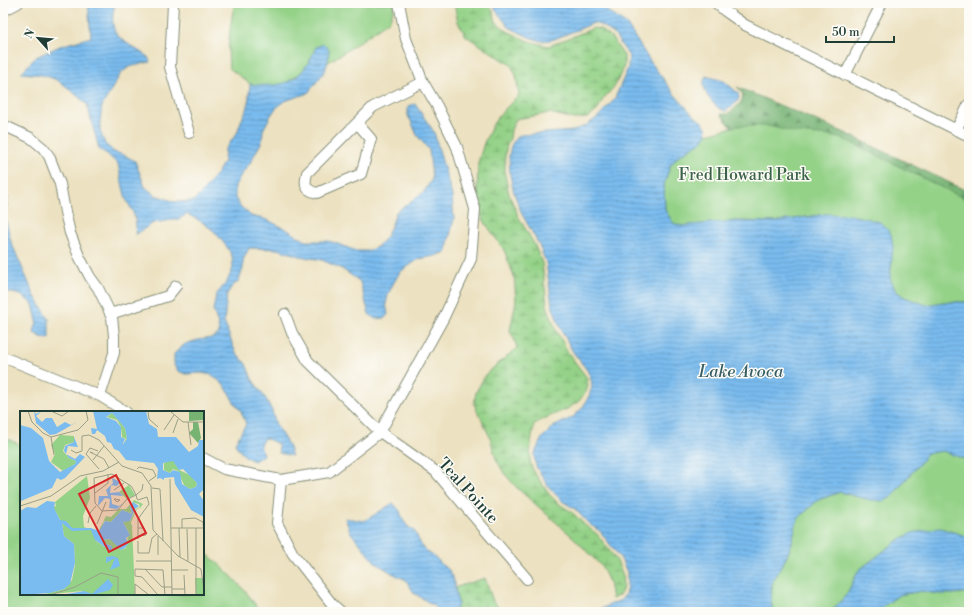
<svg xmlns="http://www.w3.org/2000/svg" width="972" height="615" viewBox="0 0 972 615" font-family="'Libre Bodoni',serif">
<defs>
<pattern id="forest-firs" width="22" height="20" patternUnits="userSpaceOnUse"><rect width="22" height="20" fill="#77b474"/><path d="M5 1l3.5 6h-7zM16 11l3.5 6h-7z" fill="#619460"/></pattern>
<pattern id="wetland-marsh" width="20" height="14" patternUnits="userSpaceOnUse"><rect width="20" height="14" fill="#94d288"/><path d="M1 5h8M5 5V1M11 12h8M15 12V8" fill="none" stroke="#78ac70"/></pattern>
<pattern id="water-rules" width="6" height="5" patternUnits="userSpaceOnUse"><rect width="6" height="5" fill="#7abcef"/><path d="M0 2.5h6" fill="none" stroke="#639ac2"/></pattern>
</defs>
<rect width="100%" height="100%" fill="#fdfcf7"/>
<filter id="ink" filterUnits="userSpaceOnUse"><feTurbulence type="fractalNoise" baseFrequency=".025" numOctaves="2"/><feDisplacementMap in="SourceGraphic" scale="8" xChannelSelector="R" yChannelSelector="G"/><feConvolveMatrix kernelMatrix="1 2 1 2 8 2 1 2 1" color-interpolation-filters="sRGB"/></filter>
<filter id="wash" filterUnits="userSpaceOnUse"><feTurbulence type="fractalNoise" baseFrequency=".012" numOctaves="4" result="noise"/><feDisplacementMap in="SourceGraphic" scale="16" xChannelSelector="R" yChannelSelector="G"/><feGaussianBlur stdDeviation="0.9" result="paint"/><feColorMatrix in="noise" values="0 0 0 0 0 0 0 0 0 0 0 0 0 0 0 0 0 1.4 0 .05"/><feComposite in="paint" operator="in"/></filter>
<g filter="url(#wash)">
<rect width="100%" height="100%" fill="#ece1c0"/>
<path fill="url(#forest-firs)" stroke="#4b7854" d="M 737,87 L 843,132 L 969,192 L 969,262 L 749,150 L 721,114 C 728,115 730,113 735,108 C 743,102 746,95 737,87 Z"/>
<path fill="url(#wetland-marsh)" stroke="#5a885e" d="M 454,3 L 489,3 L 494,14 L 496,22 L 507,31 L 528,41 L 540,44 L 549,46 L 594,28 L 600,29 L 611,37 L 624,56 L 624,66 L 615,86 L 603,99 L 597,111 L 587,118 L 574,119 L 550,113 L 516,119 L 511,130 L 510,138 L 507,145 L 505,155 L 505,175 L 509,194 L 518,216 L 534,244 L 542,263 L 547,305 L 556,330 L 569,354 L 587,378 L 588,386 L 586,392 L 578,402 L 567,409 L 548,417 L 534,424 L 531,443 L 530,460 L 531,466 L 536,475 L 549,494 L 559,504 L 572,512 L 586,526 L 597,534 L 617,561 L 622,573 L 623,586 L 621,593 L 618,596 L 612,599 L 609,582 L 602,567 L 574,538 L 517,488 L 504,473 L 496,459 L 490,437 L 474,404 L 476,392 L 486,374 L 517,348 L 515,341 L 510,331 L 516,300 L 514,276 L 504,250 L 486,224 L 480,213 L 477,189 L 478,163 L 484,143 L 493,124 L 504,110 L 519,95 L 516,75 L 511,65 L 466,36 L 458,22 Z
M 485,578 L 493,601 L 502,611 L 504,612 L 455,612 L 458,604 L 454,588 Z"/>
<path fill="#94d288" stroke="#5a885e" d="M 235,3 L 394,3 L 394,7 L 390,20 L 346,51 L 327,63 L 329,50 L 316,47 L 311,60 L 303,71 L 286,83 L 276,85 L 264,86 L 250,84 L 229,68 C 227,47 230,24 235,3 Z
M 737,126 L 768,126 L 797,133 L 831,136 L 846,140 L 969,201 L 969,302 L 944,302 L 926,305 L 904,297 L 895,290 L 890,278 L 892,262 L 826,214 L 775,222 L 737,221 L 712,223 L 681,226 L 673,223 L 665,210 L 664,185 L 670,166 L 678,156 L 702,141 L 707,134 Z
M 3,437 L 21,445 L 21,594 L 203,594 L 203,551 C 225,568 245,588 260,612 L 3,612 Z
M 943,451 L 967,460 L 969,460 L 969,537 L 940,528 L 879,555 L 867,564 L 858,571 L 847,594 L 831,612 L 773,612 L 771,601 L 772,583 L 787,556 L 792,542 L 795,528 L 798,519 L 805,512 L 818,500 L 840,492 L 854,496 L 890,498 L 919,464 L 927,453 Z
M 922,591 C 940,594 951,595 969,592 L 969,612 L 878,612 L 886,604 L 899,595 Z"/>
<path fill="url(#water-rules)" stroke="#4c7c92" d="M 88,3 L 115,3 C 113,12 111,23 115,32 C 119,40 140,51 148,57 L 150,62 L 129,67 L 121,73 L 102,106 L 100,121 L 100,131 L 105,144 L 114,152 L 124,155 L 135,161 L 145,187 L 155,195 L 176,202 L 193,201 L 201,194 L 218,172 L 224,161 L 225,149 L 237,133 L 241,121 L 248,107 L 250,84 C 286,89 302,81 316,47 L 324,44 L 329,50 L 328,61 L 325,71 L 308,93 L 285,101 L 276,108 L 271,115 L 263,130 L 262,141 L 250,163 L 241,175 L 235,186 L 235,198 L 240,206 L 251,216 L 267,220 L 286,229 L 306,241 L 329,241 L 338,244 L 356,251 L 368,251 L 377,247 L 386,237 L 392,224 L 396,212 L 424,192 L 432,179 L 429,150 L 417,135 L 411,121 L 408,116 L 408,106 L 415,104 L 434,132 L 452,196 L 454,219 L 446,252 L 435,256 L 419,259 L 400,272 L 393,284 L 388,295 L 386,304 L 388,314 L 385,318 L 375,319 L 369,314 L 360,282 L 358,280 L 342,269 L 322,260 L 300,256 L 277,249 L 249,248 L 243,260 L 243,269 L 238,282 L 232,286 L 227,294 L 224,322 L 235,351 L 246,364 L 252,379 L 266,399 L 272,411 L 276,425 L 288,445 L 292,456 L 279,453 L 278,444 L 270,440 L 264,438 L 260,445 L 263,455 L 254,461 C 246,458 239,452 235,443 L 246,424 L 241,411 L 234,402 L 225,386 L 212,375 L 201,373 L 186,374 L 178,371 L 174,365 L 174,354 L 185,344 L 198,340 L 212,338 L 219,334 L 218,324 L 213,310 L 216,295 L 227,282 L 233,268 L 232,256 L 227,247 L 214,231 L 202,222 L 187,214 L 179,219 L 153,223 L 135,235 L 136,223 L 133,212 L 126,199 L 123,187 L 118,164 L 107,154 L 99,149 L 87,104 C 75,95 64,81 49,77 C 40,74 30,74 21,73 L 36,57 L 60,46 L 91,37 Z
M 493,3 L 596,3 L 627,25 L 650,61 L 675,95 L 693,115 L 701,121 L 706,127 L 707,134 L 702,141 L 678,156 L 670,166 L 664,185 L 665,210 L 673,223 L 681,226 L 712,223 L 737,221 L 775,222 L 826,214 L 851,215 L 880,222 L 891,234 L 893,247 L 890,278 L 895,290 L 904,297 L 926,305 L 944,302 L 969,302 L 969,460 L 967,460 L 943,451 L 927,453 L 919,464 L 890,498 L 884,501 L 870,500 L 840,492 L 818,500 L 805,512 L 798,519 L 795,528 L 792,542 L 787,556 L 772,583 L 771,601 L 773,612 L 595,612 L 600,609 L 621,600 L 625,595 L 627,587 L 627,572 L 621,559 L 600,531 L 589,524 L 575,509 L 562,501 L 548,486 L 536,466 L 534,455 L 542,438 L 553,427 L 573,417 L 583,407 L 589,396 L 592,387 L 591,378 L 587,370 L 573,352 L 561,329 L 552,305 L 546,262 L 538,243 L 522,214 L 514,193 L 510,175 L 509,156 L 511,146 L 515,139 L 520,135 L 573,131 L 585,126 L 597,118 L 614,100 L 628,68 L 629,56 L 614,34 L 602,26 L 594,23 L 552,40 L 541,41 L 529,37 L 509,27 L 495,9 Z
M 706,76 L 724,81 L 738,93 L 739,98 L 737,102 L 726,111 C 714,109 698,88 706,76 Z
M 3,196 L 8,198 L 5,216 L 11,242 L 34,295 L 49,319 L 49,339 L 41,337 L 34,333 L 37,321 L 33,304 L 21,295 L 3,291 Z
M 393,503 L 400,511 L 403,520 L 408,527 L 414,530 L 422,547 L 438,560 L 443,566 L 449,570 L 453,577 L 458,604 L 455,612 L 438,612 L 434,606 L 414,593 L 406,580 L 392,573 L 376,563 L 351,533 L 345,518 L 364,521 L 374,515 Z
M 940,528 L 969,537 L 969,592 L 954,594 L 937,594 L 922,591 L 899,595 L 886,604 L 878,612 L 831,612 L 847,594 L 858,571 L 867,564 L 897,541 L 912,533 Z"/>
</g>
<g filter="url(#ink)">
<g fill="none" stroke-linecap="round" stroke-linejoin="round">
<g stroke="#868f7a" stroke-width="12">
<path id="minor" d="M 173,3 L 170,67 L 189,133
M 716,3 L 725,11 L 745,25 L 969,136
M 967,3 L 969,4
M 3,11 L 18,3
M 845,75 L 882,3
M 357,123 L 371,139 L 361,174 L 317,193 C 305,190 304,185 307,173 Z
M 357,123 L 373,107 L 423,82
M 3,125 L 31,138 L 43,148 L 49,156 L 60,184 L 65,212 L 70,233 L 79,256 L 90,277 L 98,288 L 112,317 L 114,336 L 114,353 L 100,396
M 956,130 L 969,104
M 110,314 L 168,296 L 176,286
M 285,314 L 292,333 L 308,361 L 380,432 L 435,471 L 527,579
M 3,357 L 100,396 L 126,412
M 203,458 L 224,469 L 281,480 L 329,472 L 380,432 L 444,317 L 471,259 L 475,209 L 457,147 L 437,106 L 423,82 L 406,39 L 399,3
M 281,480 L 277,523 L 293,554 L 332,604 L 341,612"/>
</g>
<use href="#minor" stroke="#fff" stroke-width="10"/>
</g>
</g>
<g text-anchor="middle" stroke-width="3" stroke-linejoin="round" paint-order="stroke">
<g font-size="16" fill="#3c6249" stroke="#fdfcf7">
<text x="744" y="180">Fred Howard Park</text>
</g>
<g font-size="16" fill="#1f3d34" stroke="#fdfcf7">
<text transform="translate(469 490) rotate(48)" y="6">Teal Pointe</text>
</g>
<g font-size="17" font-style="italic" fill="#365d63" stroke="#fdfcf7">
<text x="741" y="377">Lake Avoca</text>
</g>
</g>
<g transform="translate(20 411)">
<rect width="184" height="184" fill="#ece1c0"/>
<path d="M 166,0 L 184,0 L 184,9 L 169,10 L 169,1 ZM 173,11 L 178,11 L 181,27 L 178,32 L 169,22 L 173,18 Z" fill="#77b474"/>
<path d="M 92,2 L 105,17 L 107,28 L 104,32 L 106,28 L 102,26 L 101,16 L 97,9 L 87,6 ZM 40,24 L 54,25 L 54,31 L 45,34 L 43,40 L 49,47 L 56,50 L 55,53 L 43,60 L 31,51 L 35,43 L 31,34 ZM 149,50 L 154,50 L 159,59 L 170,64 L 177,72 L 176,76 L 170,78 L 164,74 L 158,60 L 153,58 L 150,62 L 144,59 L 144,52 ZM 114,89 L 123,93 L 120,97 L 117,98 L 112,109 L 109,117 L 112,123 L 112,128 L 109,137 L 103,141 L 111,141 L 110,147 L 102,150 L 98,141 L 93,141 L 92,135 L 83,129 L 91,129 L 101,140 L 106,138 L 109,131 L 107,127 L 111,122 L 104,111 L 110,110 L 116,98 L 120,96 L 119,93 L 112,91 L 110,95 L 112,103 L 102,99 L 91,111 L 84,110 L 81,118 L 79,119 L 86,105 L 91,106 L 99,98 L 106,98 Z" fill="#94d288"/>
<path d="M 67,65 L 70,87 L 63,105 L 64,116 L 72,119 L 76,130 L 92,141 L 92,135 L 84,132 L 83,129 L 91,128 L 101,139 L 106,137 L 109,122 L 103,111 L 108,109 L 112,114 L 115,184 L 72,184 L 63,180 L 21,184 L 44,178 L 52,169 L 55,154 L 54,133 L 44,125 L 42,112 L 33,96 L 36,95 L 35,91 ZM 109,74 L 115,84 L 107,88 L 99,81 ZM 175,167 L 183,167 L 184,184 L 176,184 Z" fill="#94d288"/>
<path d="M 14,0 L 16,3 L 22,0 L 16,5 L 22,11 L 26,7 L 32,7 L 37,16 L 45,11 L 51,14 L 57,11 L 36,23 L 30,24 L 16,12 ZM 73,0 L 126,0 L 129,13 L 137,18 L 138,26 L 156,26 L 169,41 L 178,35 L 179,29 L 184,29 L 184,78 L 179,83 L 184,90 L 184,106 L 171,99 L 155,73 L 154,66 L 144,67 L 144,69 L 140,67 L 137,68 L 138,58 L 134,52 L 106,49 L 99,40 L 94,38 L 91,32 L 87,31 L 85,25 L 77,19 L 75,23 L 72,23 L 71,17 L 77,18 ZM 92,2 L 105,17 L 107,28 L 102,34 L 105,28 L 101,26 L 101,16 L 96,10 L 86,6 ZM 153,50 L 159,59 L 163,58 L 177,72 L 176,76 L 170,78 L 162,73 L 160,61 L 153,59 L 150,62 L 143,59 L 143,52 ZM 0,14 L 11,17 L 23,27 L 29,50 L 40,61 L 55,53 L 56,50 L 49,47 L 44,40 L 45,35 L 54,31 L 54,26 L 58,36 L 48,35 L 46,43 L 55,48 L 60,43 L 65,46 L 45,67 L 41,69 L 37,67 L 32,77 L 1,90 ZM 92,67 L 100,71 L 97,75 L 91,74 L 90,82 L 99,81 L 103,85 L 91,84 L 92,93 L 99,95 L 103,92 L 97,98 L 89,97 L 90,88 L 85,87 L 78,95 L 79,85 L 88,85 L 86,79 L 93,72 ZM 27,90 L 35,91 L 34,97 L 40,109 L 46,110 L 52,117 L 71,117 L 79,120 L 85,110 L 91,111 L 102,99 L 112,103 L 110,95 L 113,91 L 119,95 L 115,98 L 110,110 L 103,111 L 110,124 L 106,127 L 108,133 L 105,137 L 101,139 L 90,128 L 83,129 L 84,132 L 92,135 L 92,141 L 75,129 L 71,119 L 52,120 L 42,112 L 44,125 L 54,133 L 55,152 L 50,173 L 44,178 L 30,182 L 0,184 L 0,100 L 7,96 L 16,97 ZM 86,146 L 93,145 L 98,147 L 100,155 L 90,159 L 95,147 L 86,152 ZM 88,168 L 93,174 L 90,179 L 72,184 L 41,184 L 64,180 L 72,183 Z" fill="#7abcef" fill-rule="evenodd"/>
<path fill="none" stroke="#7abcef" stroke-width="2" d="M 98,0 L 114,28 L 171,54 L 184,71"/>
<path fill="none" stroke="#9a9f88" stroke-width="1" d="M 8,0 L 12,11 L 23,22 L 31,26 L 58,19 L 68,9 L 66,0M 31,0 L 42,5 L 49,0M 128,0 L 129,8 L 138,16M 150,0 L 163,11 L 184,11M 168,11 L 171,34M 144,19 L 154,4M 153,22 L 158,8M 31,26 L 34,44M 51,39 L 56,42 L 62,40 L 62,25 L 69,24 L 79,29 L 102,55 L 122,62 L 131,75 L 133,119 L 158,145 L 181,158 L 184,180M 78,40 L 70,37 L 66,43 L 79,58M 73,42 L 70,41 L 84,48 L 89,57M 73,49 L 84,35M 117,58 L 119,56 L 133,59 L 136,65 L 129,70M 150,68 L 152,184M 132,77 L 140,78 L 143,130M 94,79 L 104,72M 75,82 L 88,72 L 88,63M 94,88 L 95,88 L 100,89 L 97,91 ZM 0,95 L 31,85 L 60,65 L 83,60 L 99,51M 68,112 L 70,102 L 76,95M 77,113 L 86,91M 151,117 L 184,117M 159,117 L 160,146M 162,117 L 162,108 L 175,107 L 183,111 L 184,124M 176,117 L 176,184M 167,118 L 168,150M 118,125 L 126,124 L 124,117 L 118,117M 118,128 L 118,108 L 129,93 L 127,86 L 118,89 L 117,88 L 116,84 L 113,78 L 111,75 L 92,63 L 74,67 L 75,92 L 82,100 L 98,99 L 106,89 L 116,84 L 122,79 L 123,73M 118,130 L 118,142 L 129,142 L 132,127 L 137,123M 138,144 L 138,125M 116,150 L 151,150M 125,158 L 142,176 L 152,176M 152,159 L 168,159M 164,164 L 165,184M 152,178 L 165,178M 30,184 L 55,176 L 81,162 L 98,166 L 98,184M 115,184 L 115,173 L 129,184M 138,184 L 122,166 L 115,165 L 115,158 L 143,159 L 145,184"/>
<path fill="#d62828" fill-opacity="0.15" stroke="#d62828" stroke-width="2" d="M 96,64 L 126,122 L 89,141 L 59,83 Z"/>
<rect width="184" height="184" fill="none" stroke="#1f3d34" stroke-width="2"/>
</g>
<rect width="972" height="615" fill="none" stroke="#fdfcf7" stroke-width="16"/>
<g transform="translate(38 38) rotate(297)" stroke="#fdfcf7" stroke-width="3" paint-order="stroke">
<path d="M0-3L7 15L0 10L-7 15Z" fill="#1f3d34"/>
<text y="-6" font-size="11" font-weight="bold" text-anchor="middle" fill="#1f3d34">N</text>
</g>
<path d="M826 36v6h68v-6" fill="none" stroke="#1f3d34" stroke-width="2"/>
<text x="832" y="36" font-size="12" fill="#1f3d34" stroke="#fdfcf7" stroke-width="3" paint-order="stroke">50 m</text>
</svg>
